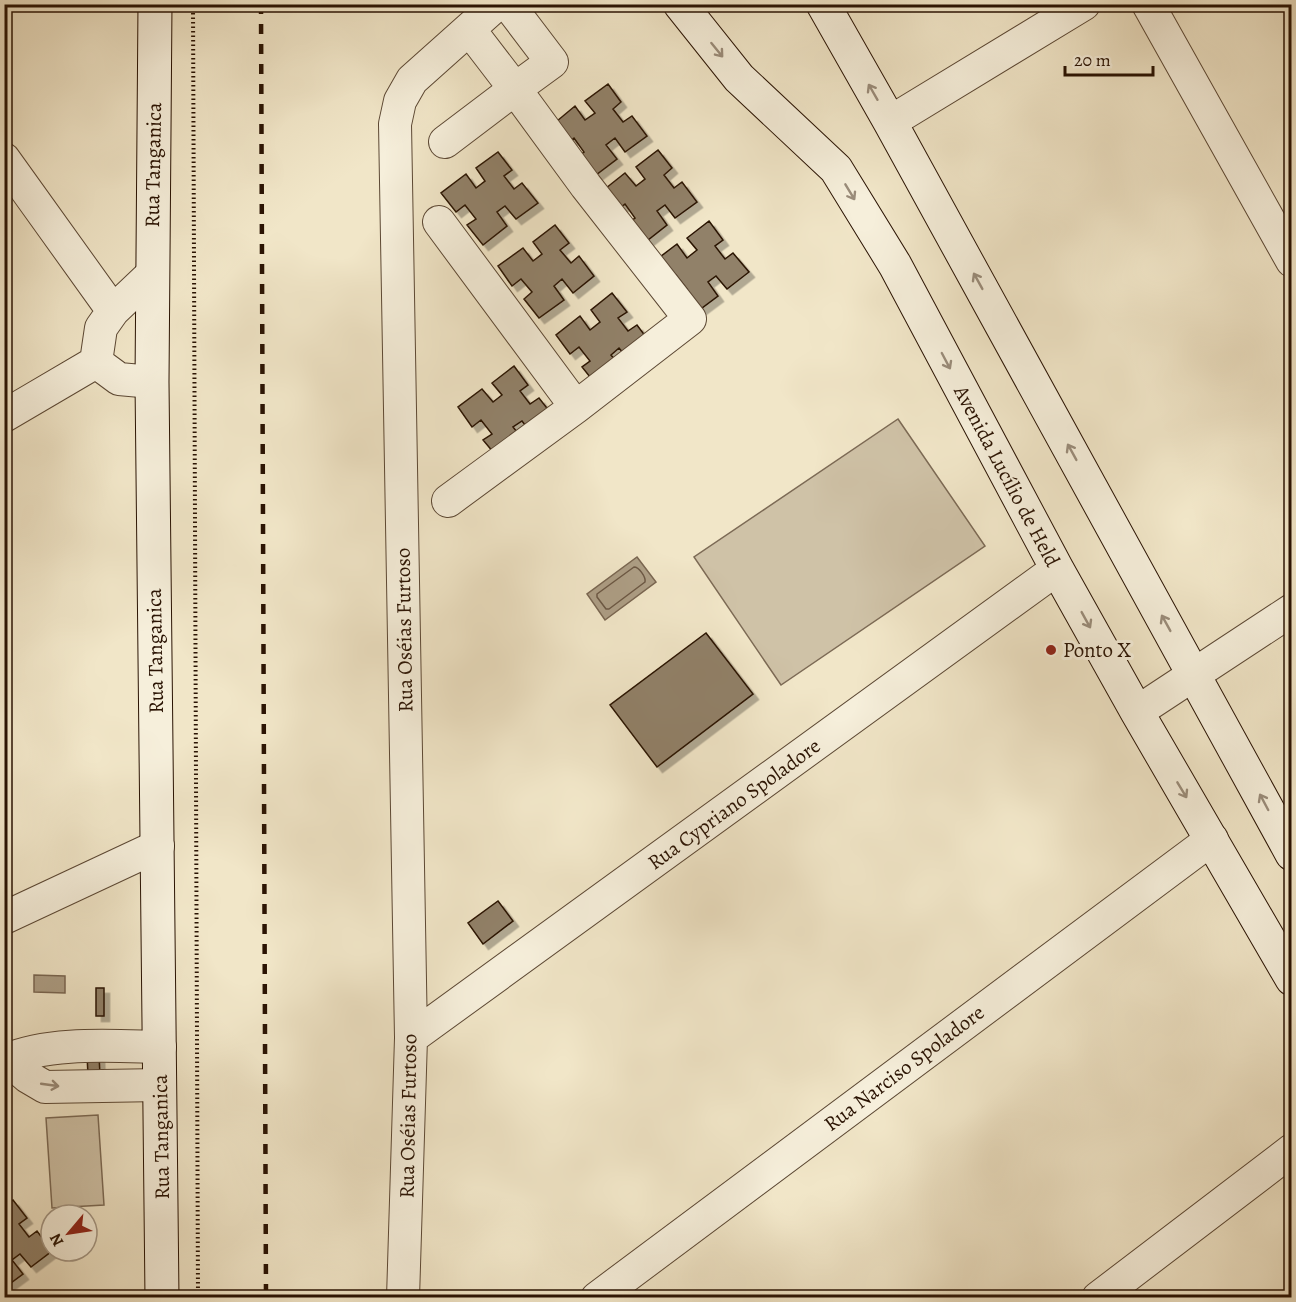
<svg xmlns="http://www.w3.org/2000/svg" width="1296" height="1302" viewBox="0 0 1296 1302" font-family="Alegreya,serif">
<defs>
<filter id="shadow"><feDropShadow dx="5.5" dy="5.5" stdDeviation="0" flood-color="#0004"/></filter>
</defs>
<rect width="100%" height="100%" fill="#f1e6c8"/>
<filter id="stains"><feTurbulence type="fractalNoise" baseFrequency=".00333" numOctaves="4"/><feColorMatrix values="0 0 0 0 .2 0 0 0 0 .09 0 0 0 0 .02 0 0 0 .5 -.17"/></filter>
<radialGradient id="worn" r=".72"><stop offset=".6" stop-color="#630" stop-opacity="0"/><stop offset="1" stop-color="#630" stop-opacity=".3"/></radialGradient>
<path fill="#cfc2a7" stroke="#7c6a55" stroke-width="1.5" d="M 898,419 L 985,546 L 781,685 L 694,557 Z
M 98,1115 L 104,1205 L 52,1208 L 46,1118 Z"/>
<path fill="#ad9e85" stroke="#796651" stroke-width="1.5" d="M 637,557 L 656,582 L 605,620 L 587,594 Z
M 34,975 L 65,976 L 65,993 L 34,992 Z"/>
<g fill="none" stroke-linecap="round" stroke-linejoin="round">
<path stroke="#6c5844" stroke-width="1.5" d="M 634,567 C 639,567 646,577 645,582 L 609,609 L 606,609 L 597,597 L 597,594 Z"/>
</g>
<path fill="#918169" stroke="#2a1303" stroke-width="1.5" filter="url(#shadow)" d="M 608,84 L 621,102 L 613,109 L 623,122 L 632,116 L 647,136 L 625,152 L 615,138 L 606,145 L 617,159 L 592,178 L 576,158 L 584,152 L 574,138 L 565,145 L 551,126 L 575,106 L 585,120 L 595,113 L 585,101 Z
M 658,150 L 672,168 L 664,175 L 674,188 L 682,182 L 697,202 L 675,218 L 665,205 L 657,211 L 667,225 L 643,244 L 627,224 L 635,218 L 625,204 L 616,211 L 601,192 L 625,173 L 636,186 L 645,179 L 636,167 Z
M 498,152 L 512,170 L 504,176 L 514,189 L 522,183 L 538,203 L 516,219 L 505,206 L 497,212 L 507,226 L 483,245 L 467,225 L 476,219 L 465,205 L 456,212 L 441,193 L 466,174 L 476,188 L 485,181 L 476,168 Z
M 709,221 L 723,240 L 715,246 L 725,259 L 733,253 L 749,272 L 727,289 L 716,276 L 708,282 L 718,296 L 694,314 L 678,295 L 687,289 L 676,275 L 667,282 L 652,263 L 677,244 L 687,258 L 697,250 L 687,238 Z
M 555,225 L 569,243 L 560,250 L 571,263 L 579,256 L 594,276 L 573,293 L 562,279 L 554,286 L 564,300 L 539,318 L 524,299 L 532,292 L 521,279 L 512,286 L 498,266 L 523,248 L 533,261 L 542,254 L 533,242 Z
M 612,293 L 627,312 L 618,318 L 628,331 L 637,325 L 652,345 L 630,361 L 619,348 L 611,355 L 622,368 L 598,387 L 582,367 L 590,361 L 579,347 L 570,354 L 556,335 L 580,316 L 590,330 L 600,322 L 591,310 Z
M 514,366 L 528,385 L 520,391 L 530,404 L 539,398 L 554,417 L 532,434 L 522,421 L 513,427 L 524,441 L 499,459 L 483,440 L 492,434 L 481,420 L 472,427 L 458,407 L 482,389 L 493,402 L 502,395 L 492,383 Z
M 706,633 L 753,694 L 657,767 L 610,705 Z
M 498,901 L 513,921 L 483,944 L 468,923 Z
M 96,988 L 104,988 L 104,1016 L 96,1016 Z
M 87,1055 L 99,1055 L 100,1075 L 88,1075 Z
M 13,1200 L 27,1218 L 19,1224 L 29,1237 L 37,1231 L 52,1251 L 31,1267 L 20,1254 L 12,1260 L 23,1274 L 4,1288 L 4,1206 Z"/>
<g fill="none" stroke-linecap="round" stroke-linejoin="round">
<g stroke="#5c4834" stroke-width="34">
<path id="street" d="M 1148,4 L 1292,261
M 890,122 L 1084,4
M 445,142 L 515,89 L 469,29
M 4,159 L 113,311
M 439,222 L 576,407
M 152,274 L 113,311 L 101,328 L 96,362 L 119,379 L 152,382
M 4,416 L 96,362
M 448,501 L 576,407 L 690,319 L 586,186 L 515,89 L 552,62 L 508,4
M 1137,712 L 1292,610
M 4,918 L 158,846
M 411,1038 L 1057,569
M 8,1060 L 28,1077 L 45,1087 L 160,1085
M 4,1061 C 48,1041 112,1046 160,1047
M 403,1298 L 411,1038 L 395,124 L 400,101 L 412,80 L 497,4
M 597,1298 L 1212,839
M 1098,1298 L 1292,1150"/>
</g>
<g stroke="#2a1303" stroke-width="35">
<path id="secondary" d="M 155,4 L 152,382 L 162,1298
M 680,4 L 739,78 L 836,169 L 895,265 L 1057,569 L 1137,712 L 1292,979
M 823,4 L 890,122 L 1292,854"/>
</g>
<path stroke="#2a1303" stroke-width="4" stroke-dasharray="1.5 3" stroke-linecap="butt" d="M 193,4 L 198,1298"/>
<use href="#street" stroke="#f6efdb" stroke-width="32"/>
<use href="#secondary" stroke="#f6efdb" stroke-width="33"/>
<path stroke="#2a1303" stroke-width="4.5" stroke-dasharray="10 10" stroke-linecap="butt" d="M 261,4 L 266,1298"/>
</g>
<defs><path id="oneway-shaft" d="M-6 0H5M1.5-3L5.5 0L1.5 3" fill="none" stroke-width="1.6" stroke-linecap="round" stroke-linejoin="round" transform="scale(1.5)"/></defs>
<g stroke="#9a8c7a">
<use href="#oneway-shaft" transform="translate(717 50) rotate(51)"/>
<use href="#oneway-shaft" transform="translate(873 92) rotate(-120)"/>
<use href="#oneway-shaft" transform="translate(850 192) rotate(59)"/>
<use href="#oneway-shaft" transform="translate(978 281) rotate(-119)"/>
<use href="#oneway-shaft" transform="translate(946 361) rotate(62)"/>
<use href="#oneway-shaft" transform="translate(1072 452) rotate(-119)"/>
<use href="#oneway-shaft" transform="translate(1086 620) rotate(61)"/>
<use href="#oneway-shaft" transform="translate(1166 623) rotate(-119)"/>
<use href="#oneway-shaft" transform="translate(1182 790) rotate(59)"/>
<use href="#oneway-shaft" transform="translate(1264 802) rotate(-118)"/>
<use href="#oneway-shaft" transform="translate(50 1085) rotate(8)"/>
</g>
<circle fill="#8f2418" stroke="#f6efdb" stroke-width="2" cx="1051" cy="650" r="6"/>
<g text-anchor="middle" stroke-width="6" stroke-linejoin="round" paint-order="stroke">
<g font-size="21" fill="#2a1303" stroke="#f6efdb">
<text transform="translate(153 165) rotate(-89)" y="7">Rua Tanganica</text>
<text transform="translate(1007 476) rotate(62)" y="7">Avenida Lucílio de Held</text>
<text transform="translate(404 630) rotate(-91)" y="7">Rua Oséias Furtoso</text>
<text transform="translate(155 651) rotate(-91)" y="7">Rua Tanganica</text>
<text transform="translate(734 804) rotate(-36)" y="7">Rua Cypriano Spoladore</text>
<text transform="translate(904 1068) rotate(-37)" y="7">Rua Narciso Spoladore</text>
<text transform="translate(408 1116) rotate(-89)" y="7">Rua Oséias Furtoso</text>
<text transform="translate(161 1137) rotate(-91)" y="7">Rua Tanganica</text>
</g>
<g font-size="21" fill="#2a1303" stroke="#f6efdb" text-anchor="start">
<text x="1063" y="657">Ponto X</text>
</g>
</g>
<rect width="1296" height="1302" fill="none" stroke="#f1e6c8" stroke-width="24"/>
<rect x="6" y="6" width="1284" height="1290" fill="none" stroke="#2a1303" stroke-width="3"/>
<rect x="12" y="12" width="1272" height="1278" fill="none" stroke="#2a1303" stroke-width="1.5"/>
<g transform="translate(69 1233) rotate(241)"><circle r="28" fill="#f6efdb" stroke="#a49785" stroke-width="1.5"/>
<path d="M0-4.5L10 22L0 15L-10 22Z" fill="#8f2418"/>
<text y="-9" font-size="16" font-weight="bold" text-anchor="middle" fill="#2a1303">N</text>
</g>
<path d="M1065 66v9h88v-9" fill="none" stroke="#2a1303" stroke-width="3"/>
<text x="1074" y="66" font-size="18" fill="#2a1303" stroke="#f6efdb" stroke-width="4.5" paint-order="stroke">20 m</text>
<rect width="100%" height="100%" filter="url(#stains)"/>
<rect width="100%" height="100%" fill="url(#worn)"/>
</svg>
